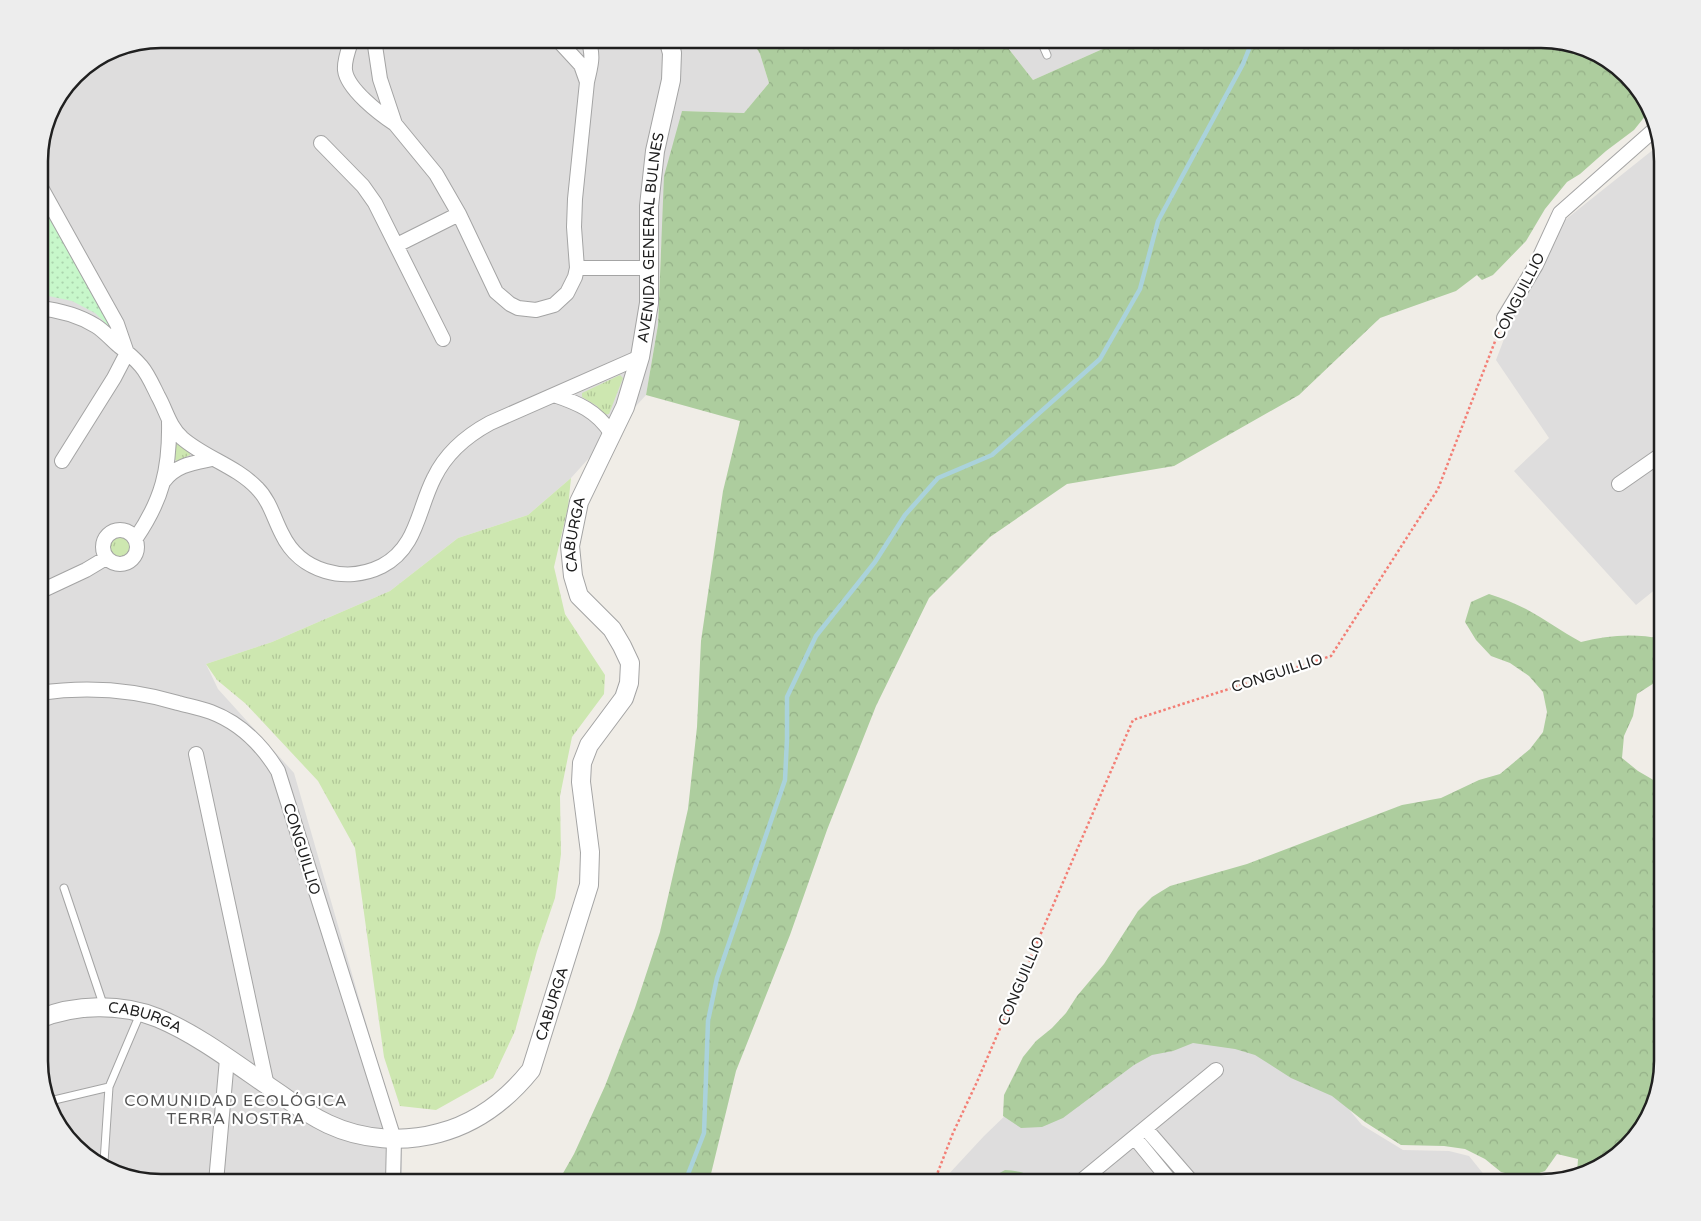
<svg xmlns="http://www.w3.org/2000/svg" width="1701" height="1221" viewBox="0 0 1701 1221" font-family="'Varela Round',sans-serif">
<defs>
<pattern id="grass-tufts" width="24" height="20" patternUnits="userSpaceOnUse" patternTransform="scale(1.25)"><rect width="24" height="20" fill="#cde7b0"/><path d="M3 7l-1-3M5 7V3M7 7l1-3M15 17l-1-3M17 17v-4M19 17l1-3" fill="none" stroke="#b0c697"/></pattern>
<pattern id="forest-crowns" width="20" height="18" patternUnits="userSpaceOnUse" patternTransform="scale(1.25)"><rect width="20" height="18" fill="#adcd9e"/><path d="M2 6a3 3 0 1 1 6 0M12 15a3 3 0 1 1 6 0" fill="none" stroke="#95b088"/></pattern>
<pattern id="park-dots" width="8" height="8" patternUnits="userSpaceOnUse" patternTransform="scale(1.25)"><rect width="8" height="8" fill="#c7f7ca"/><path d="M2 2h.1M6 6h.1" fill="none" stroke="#abd3ad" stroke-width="1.8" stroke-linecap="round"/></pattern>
</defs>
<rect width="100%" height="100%" fill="#f0ede7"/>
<path fill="#dedddd" d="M 160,39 L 751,39 L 760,54 L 769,83 L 744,113 L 682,111 L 661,245 L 658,325 L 646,395 L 571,478 L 528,515 L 458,538 L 390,591 L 272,642 L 206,664 L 218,689 L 294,773 L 402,1147 L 402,1182 L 160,1182 L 121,1176 L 86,1157 L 55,1121 L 39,1069 L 39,152 L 51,106 L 80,69 L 114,48 Z
M 1001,39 L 1125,39 L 1033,80 Z
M 1659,145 L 1662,160 L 1662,584 L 1636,605 L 1514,471 L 1549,438 L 1496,360 L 1509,326 L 1565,220 Z
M 1205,937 L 1362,1125 L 1403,1150 L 1449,1151 L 1469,1156 L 1490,1182 L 943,1182 L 946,1177 L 984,1136 L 1123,1002 Z"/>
<path fill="url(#grass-tufts)" d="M 620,375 L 623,378 L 609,414 L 604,415 L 597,406 L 582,397 L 582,393 Z
M 179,443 L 190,452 L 190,455 L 177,461 L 175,460 L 175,445 Z
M 571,478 L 568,507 L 554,567 L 565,614 L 605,675 L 604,694 L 572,737 L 560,796 L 561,854 L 555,898 L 537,951 L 515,1031 L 493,1078 L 436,1110 L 400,1106 L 384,1057 L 355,848 L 318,781 L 246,704 L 217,680 L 206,664 L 272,642 L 390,591 L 458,538 L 528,515 Z
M105 547a15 15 0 1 1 30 0a15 15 0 1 1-30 0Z"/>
<path fill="url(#forest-crowns)" d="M 751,39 L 1001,39 L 1033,80 L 1125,39 L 1541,39 L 1580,45 L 1615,64 L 1650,106 L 1650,110 L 1634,130 L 1606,151 L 1580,174 L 1567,182 L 1545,209 L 1526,241 L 1493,275 L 1482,280 L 1477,275 L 1456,291 L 1380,318 L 1299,395 L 1174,466 L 1067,484 L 990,537 L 929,598 L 876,706 L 827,830 L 790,935 L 736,1071 L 709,1182 L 558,1182 L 574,1154 L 605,1086 L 635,1008 L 660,932 L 688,809 L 697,727 L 701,641 L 723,491 L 740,421 L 646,395 L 658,325 L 664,176 L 682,111 L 744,113 L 769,83 L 760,54 Z
M 1489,594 C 1502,598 1514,603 1526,609 C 1545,619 1562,632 1581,642 C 1608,635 1635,633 1662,639 L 1662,678 L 1637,694 L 1633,716 L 1624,736 L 1622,758 L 1638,771 L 1662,785 L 1662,1061 L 1656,1100 L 1637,1135 L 1595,1170 L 1577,1174 L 1578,1159 L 1557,1154 L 1545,1171 L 1525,1178 L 1501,1172 L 1485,1159 L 1465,1149 L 1444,1146 L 1401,1145 L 1365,1122 L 1332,1096 L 1291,1078 L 1255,1055 L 1235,1049 L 1193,1043 L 1173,1051 L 1152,1055 L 1134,1065 L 1063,1118 L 1042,1127 L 1021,1128 L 1003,1116 L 1004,1095 L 1023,1057 L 1036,1041 L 1052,1028 L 1066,1013 L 1077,996 L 1104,964 L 1138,911 L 1152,897 L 1170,886 L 1247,864 L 1402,805 L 1441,798 L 1479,780 L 1500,774 L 1530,749 L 1543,732 L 1547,712 L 1543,692 L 1529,676 L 1510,663 L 1491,656 L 1476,640 L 1465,622 L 1471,602 Z
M 1005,1170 C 1017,1171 1030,1172 1037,1182 L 983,1182 Z"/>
<path fill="url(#park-dots)" d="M 39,200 L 118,335 L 95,313 L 72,301 L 39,294 Z"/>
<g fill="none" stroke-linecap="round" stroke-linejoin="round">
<path stroke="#aad2db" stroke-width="4.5" d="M 685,1182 L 704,1133 L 708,1021 L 717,978 L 785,780 L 787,739 L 787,697 L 816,636 L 875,562 L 905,515 L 938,478 L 992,455 L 1100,359 L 1140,289 L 1158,221 L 1243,64 L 1253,39"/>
<g stroke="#a4a4a4" stroke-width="9">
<path id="service" d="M 1040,39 L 1047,55
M 1081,39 L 1082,41
M 64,888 L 104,1007
M 50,1104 L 50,1101 L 109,1087
M 104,1162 L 109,1087 L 140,1014"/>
</g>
<g stroke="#a4a4a4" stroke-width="16">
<path id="minor" d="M 352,39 C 349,48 344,60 345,70 C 347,89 380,114 395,124
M 374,39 L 380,79 L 395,124 L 436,174 L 459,214 L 496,292 L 510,304 L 518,308 L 536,310 L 554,305 L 567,293 L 575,277 L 577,268 L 574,227 L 575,199 L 587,82
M 557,39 L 581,65 L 587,82 C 591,64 594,57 588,39
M 321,143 L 363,186 L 375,203 L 443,339
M 39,184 L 117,324 L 127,353 L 114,378 L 62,461
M 397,245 L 459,214
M 577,268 L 649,268
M 39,308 C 58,310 80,316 96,326 C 104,331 112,340 119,346 C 127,352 135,359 141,366 C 148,374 153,386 158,396 C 166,410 169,426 182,438 C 205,458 236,466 257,488 C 270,501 274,519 282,534 C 300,572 346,584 382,566 C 417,548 418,509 434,478 C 446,453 466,436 490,423 L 640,357
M 1504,318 L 1536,265 L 1560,213 L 1655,129
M 554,395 C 578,403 597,411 611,433
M 164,481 C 176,465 193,463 212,459
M 1619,484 L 1662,454
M103 547a17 17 0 1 1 34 0a17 17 0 1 1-34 0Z
M 136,538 C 162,500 170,469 169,422
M 39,592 L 86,570 L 106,558
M 39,693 C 87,686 132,689 178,703 C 189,706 200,708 211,712 C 240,723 262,745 278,771 L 394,1139 L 393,1182
M 196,754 L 267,1086
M 1146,1129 L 1192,1182
M 1135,1138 L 1171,1182
M 216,1182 L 227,1059
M 1080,1182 L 1216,1070"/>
</g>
<g stroke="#a4a4a4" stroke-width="20">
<g id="tertiary">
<path id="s1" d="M 39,1019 C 75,1004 121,1003 158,1018 C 201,1036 241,1068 280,1094 C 295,1105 311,1116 328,1124 C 362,1140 403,1143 439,1133 C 477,1123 506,1101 531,1070 L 589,885 L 590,852 L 581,782 L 582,763 L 589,745 L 624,698 L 629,683 L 630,663 L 622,646 L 612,629 L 579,596 L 573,576 L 570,546 L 579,502 L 625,407 L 640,357 L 649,303 L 649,206 L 655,151 L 671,80 L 672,53 L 668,39"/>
</g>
</g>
<path stroke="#f37e75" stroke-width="2.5" stroke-dasharray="2.5 2.5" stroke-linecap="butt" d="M 934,1182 L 953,1133 L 976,1084 L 1133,720 L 1331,656 L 1438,489 L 1499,331"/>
<use href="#service" stroke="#fff" stroke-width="7"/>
<use href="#minor" stroke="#fff" stroke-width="14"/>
<use href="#tertiary" stroke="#fff" stroke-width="18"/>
</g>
<g text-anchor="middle" stroke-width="4.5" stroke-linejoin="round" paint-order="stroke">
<g font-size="15" fill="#202020" stroke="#fff">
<text dy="5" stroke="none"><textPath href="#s1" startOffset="1439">AVENIDA GENERAL BULNES</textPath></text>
<text transform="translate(1519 296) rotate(-63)" y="5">CONGUILLIO</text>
<text dy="5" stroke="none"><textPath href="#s1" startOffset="1128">CABURGA</textPath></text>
<text transform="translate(1277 673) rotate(-18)" y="5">CONGUILLIO</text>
<text transform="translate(302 849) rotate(73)" y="5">CONGUILLIO</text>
<text transform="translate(1021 981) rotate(-67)" y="5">CONGUILLIO</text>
<text dy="5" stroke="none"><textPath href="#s1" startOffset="619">CABURGA</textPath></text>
<text dy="5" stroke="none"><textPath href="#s1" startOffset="109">CABURGA</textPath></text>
</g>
<g font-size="16" letter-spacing="1" fill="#535353" stroke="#fff">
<text x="236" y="1106">COMUNIDAD ECOLÓGICA<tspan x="236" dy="18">TERRA NOSTRA</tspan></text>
</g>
</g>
<path d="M0 0H1701V1221H0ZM161 48H1541A113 113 0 0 1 1654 161V1061A113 113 0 0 1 1541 1174H161A113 113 0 0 1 48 1061V161A113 113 0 0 1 161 48Z" fill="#ededed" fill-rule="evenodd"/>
<path fill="none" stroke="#202020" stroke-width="2.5" d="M161 48H1541A113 113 0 0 1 1654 161V1061A113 113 0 0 1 1541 1174H161A113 113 0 0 1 48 1061V161A113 113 0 0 1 161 48Z"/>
</svg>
